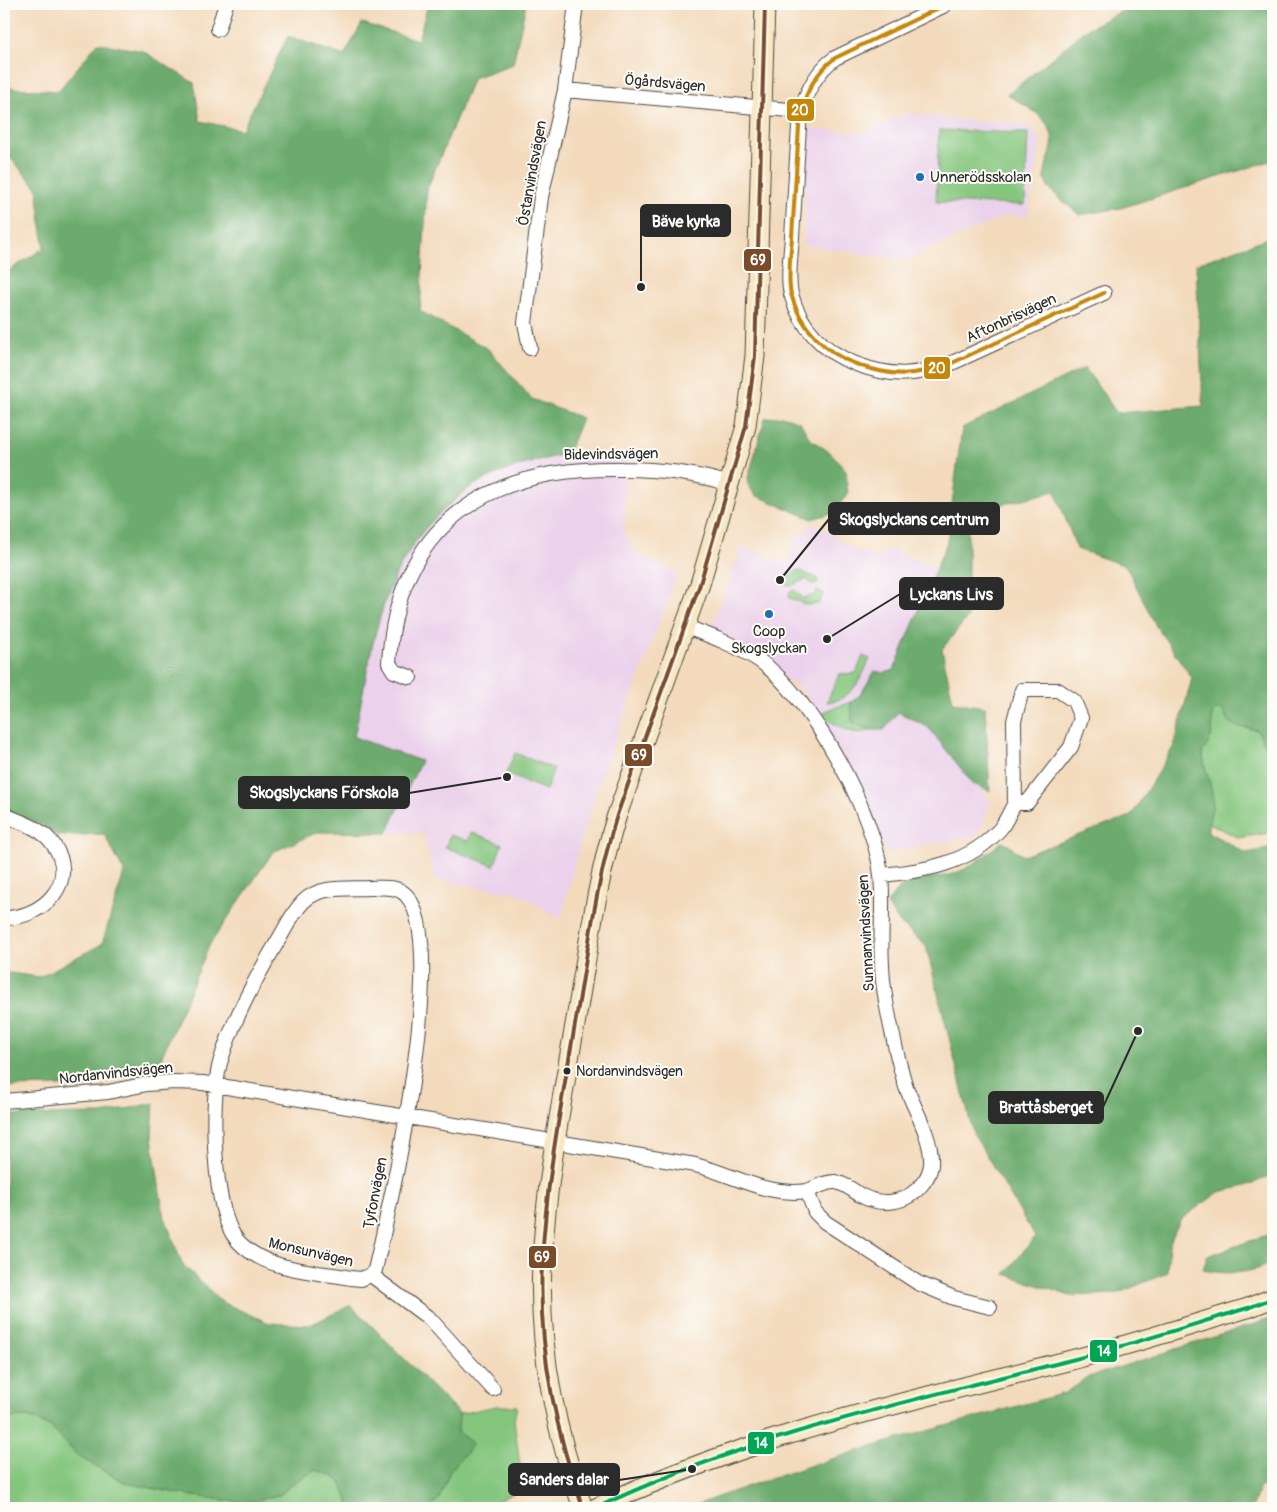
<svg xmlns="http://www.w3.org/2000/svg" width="1277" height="1512" viewBox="0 0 1277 1512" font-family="Pangolin,sans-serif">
<rect width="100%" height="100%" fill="#fdfcf7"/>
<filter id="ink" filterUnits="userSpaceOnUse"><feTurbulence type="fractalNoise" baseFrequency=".02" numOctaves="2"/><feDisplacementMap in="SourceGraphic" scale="10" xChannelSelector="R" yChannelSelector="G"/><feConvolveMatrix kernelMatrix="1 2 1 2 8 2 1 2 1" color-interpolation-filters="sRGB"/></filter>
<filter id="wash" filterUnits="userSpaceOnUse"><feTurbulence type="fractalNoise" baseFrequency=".0096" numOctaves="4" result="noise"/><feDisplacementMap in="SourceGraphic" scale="20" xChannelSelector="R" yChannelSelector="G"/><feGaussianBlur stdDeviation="1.12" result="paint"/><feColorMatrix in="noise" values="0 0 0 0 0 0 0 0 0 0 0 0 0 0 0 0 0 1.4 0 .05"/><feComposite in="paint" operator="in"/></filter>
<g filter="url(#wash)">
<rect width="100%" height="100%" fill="#f3dabc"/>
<path fill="#ebd1eb" d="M 907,113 L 947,119 L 1024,124 L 1036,133 L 1041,140 L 1028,215 L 1005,216 L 904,260 L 804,245 L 808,129 L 864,133 Z
M 568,453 L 626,458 L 624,532 L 636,555 L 678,573 L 600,779 L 576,857 L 561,919 L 518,893 L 435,880 L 424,833 L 387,833 L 420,761 L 354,737 L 378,617 L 394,577 L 413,544 L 441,512 L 477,483 L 521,465 Z
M 810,524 L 829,532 L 850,547 L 879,558 L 890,549 L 936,568 L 908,635 L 942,717 L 990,802 L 978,835 L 886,853 L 876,823 L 852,773 L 804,691 L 711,627 L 742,546 L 786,564 L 797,538 Z"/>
<path fill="#85c67e" stroke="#587854" d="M 939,130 L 1028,133 L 1025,205 L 936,202 Z
M 798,570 L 817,578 L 818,584 L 813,585 L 806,579 L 791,586 L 783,583 L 784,577 Z
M 795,590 L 803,598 L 815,595 L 817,590 L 824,593 L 818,604 L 806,605 L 789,598 L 790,591 Z
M 863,656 L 870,659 C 861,678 852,701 827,702 L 839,674 L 856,673 Z
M 851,702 L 852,722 L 870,730 C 856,738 834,726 823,715 L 825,711 Z
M 1222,709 C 1230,730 1239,726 1257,730 L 1273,759 L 1273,832 L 1239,838 L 1207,822 L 1212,807 L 1202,751 C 1213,741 1213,728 1212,714 L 1216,710 Z
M 515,753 L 554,769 L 546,790 L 506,774 Z
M 471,832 L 502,844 L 494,866 L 445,847 L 450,835 L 468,841 Z
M 496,1406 L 517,1406 L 514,1420 L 523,1488 L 485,1508 L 430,1508 L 439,1498 L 450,1471 L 473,1444 L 458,1432 L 459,1414 Z
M 28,1417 L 50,1426 L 79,1457 L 126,1483 L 187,1495 L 247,1503 L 281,1494 L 296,1481 L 316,1470 C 346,1479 340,1483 351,1508 L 4,1508 L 4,1418 Z"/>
<path fill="#6cab6d" stroke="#4c6b4c" d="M 428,4 L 526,4 L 513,64 L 473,78 L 427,189 L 420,311 L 488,349 L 532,399 L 582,418 L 568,453 C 538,461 505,468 478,483 C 469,487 461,495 454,501 C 378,562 373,649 354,737 L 421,761 L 387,833 L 318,832 L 273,852 L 210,944 L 156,1070 L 63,1086 L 4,1087 L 4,972 L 39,977 L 102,944 L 124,872 L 104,834 L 57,836 L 45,826 L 4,810 L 4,274 L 44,248 L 37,188 L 4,151 L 4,85 L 12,88 L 58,91 L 98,43 L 143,51 L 194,83 L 200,121 L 242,130 L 288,36 L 344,56 L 362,23 L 418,40 Z
M 1135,4 L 1273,4 L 1273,160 L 1121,208 L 1079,215 C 1071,207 1052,194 1047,185 C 1041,174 1048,162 1051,151 C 1060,122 1027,106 1007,95 L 1087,29 Z
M 1273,236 L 1273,750 L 1271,756 L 1257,730 C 1236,725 1233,731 1222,709 L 1216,710 L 1212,714 C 1213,728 1213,741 1202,752 C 1204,768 1211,782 1213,798 C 1214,809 1207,820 1208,832 L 1246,853 L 1273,848 L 1273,1175 L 1246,1186 L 1219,1192 L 1180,1220 L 1169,1245 L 1167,1273 L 1116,1294 L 1070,1296 L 1005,1274 L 1035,1237 L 973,1133 L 926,946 L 901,924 L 887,905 C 906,868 928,884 958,872 C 972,867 991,850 1003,841 L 1023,856 L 1131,816 L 1174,746 L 1192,678 L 1156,626 L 1126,566 L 1077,549 L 1055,491 L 968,513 L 968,617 L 942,649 L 953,702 L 985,707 L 990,791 L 973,784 L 928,727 L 898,712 L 884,730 L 870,730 L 852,722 L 851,702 L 860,695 L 875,671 L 884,673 L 894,670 L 947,542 L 962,428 L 1085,368 L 1117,413 L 1203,406 L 1196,264 Z
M 782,416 L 800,422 L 810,439 L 831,453 L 846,470 L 848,494 L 832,513 L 812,519 L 755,495 L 748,485 L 748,478 L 765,418 Z
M 154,1103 L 152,1137 L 163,1212 L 182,1264 L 222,1302 L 269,1323 L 310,1325 L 351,1305 L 459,1414 L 458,1432 L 473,1444 L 450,1471 L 439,1499 L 430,1508 L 351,1508 C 340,1483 346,1479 316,1470 L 296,1481 L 281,1494 L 247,1503 L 187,1495 L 126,1483 L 79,1457 L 50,1426 L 28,1417 L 4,1418 L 6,1115 L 102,1114 Z
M 1273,1233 L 1273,1262 C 1252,1274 1227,1275 1203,1270 L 1207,1256 Z
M 1273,1318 L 1273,1486 L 1260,1487 L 1252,1508 L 688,1508 C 811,1461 938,1428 1065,1393 L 1086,1378 Z"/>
</g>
<g filter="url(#ink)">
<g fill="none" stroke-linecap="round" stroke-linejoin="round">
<g stroke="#494541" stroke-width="16">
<path id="street" d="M 943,6 L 835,58 C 816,72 808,90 800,111 C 797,153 795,195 792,237 C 791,254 787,277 791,294 C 800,327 825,353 856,364 C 893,378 916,376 952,363 L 1104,293
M 218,29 L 226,4
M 565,90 L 800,111
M 530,348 L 525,323 L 541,197 L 565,90 L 576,4
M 686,627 C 711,636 738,646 760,661 C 811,697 875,814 881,875 C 884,905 880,935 882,965 C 883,994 890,1022 896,1050 C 899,1062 902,1075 906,1087 C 915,1110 933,1140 931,1165 C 930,1172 927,1178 923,1183 C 907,1204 882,1207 860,1195 C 853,1190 845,1184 836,1182 C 826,1181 816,1188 807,1191
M 410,677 L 394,671 L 389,663 C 397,523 490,466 622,469 C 659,469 694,473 730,484
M 4,815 C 21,822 42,828 53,844 C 80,882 43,918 4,918
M 881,875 C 925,871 969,864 1000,829 C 1006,822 1010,811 1015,803 L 1027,803 L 1071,747 L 1081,718 L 1074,701 L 1058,690 L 1022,690 L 1014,721 L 1015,803
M 4,1101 L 108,1092 L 147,1084 L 174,1082 L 203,1083 L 695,1165 C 733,1174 766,1197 807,1191 L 815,1212 L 825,1222 L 918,1283 L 954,1298 L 990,1307
M 371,1275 L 375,1270 C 390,1206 451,942 406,895 C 396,885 381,888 369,888 C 348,889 319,885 303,902 C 293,912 286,927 279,939 C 256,978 233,1019 220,1063 C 210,1099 212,1211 237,1240 C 264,1271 314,1271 351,1278 L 361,1279 L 371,1275 L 430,1319 L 493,1389"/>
</g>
<g stroke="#494541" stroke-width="21">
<path id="secondary" d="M 583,1508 C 555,1430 538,1346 542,1263 C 546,1181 562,1100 576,1019 C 588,951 596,882 617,815 L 700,584 L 746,426 L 755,356 L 765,4
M 596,1508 C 746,1436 914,1400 1075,1359 C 1133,1344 1191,1325 1248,1308 L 1273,1298"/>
</g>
<use href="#street" stroke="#fff" stroke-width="14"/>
<use href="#secondary" stroke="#f7e8c3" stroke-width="19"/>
<g stroke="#fdfcf7" stroke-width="8">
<path id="bus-1" d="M 583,1508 C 555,1430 538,1346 542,1263 C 546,1181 562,1100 576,1019 C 588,951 596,882 617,815 L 700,584 L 746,426 L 755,356 L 765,4"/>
</g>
<g stroke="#fdfcf7" stroke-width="8">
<path id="bus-2" d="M 943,6 L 835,58 C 816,72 808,90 800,111 C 797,153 795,195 792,237 C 791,254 787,277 791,294 C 800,327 825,353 856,364 C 893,378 916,376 952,363 L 1104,293"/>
</g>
<g stroke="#fdfcf7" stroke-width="8">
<path id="bus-3" d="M 596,1508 C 746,1436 914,1400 1075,1359 C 1133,1344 1191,1325 1248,1308 L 1273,1298"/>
</g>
<use href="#bus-1" stroke="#7a4b2a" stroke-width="4"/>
<use href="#bus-2" stroke="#c4870b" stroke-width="4"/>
<use href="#bus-3" stroke="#00a651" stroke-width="4"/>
</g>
</g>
<g fill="#1f6fb2" stroke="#fdfcf7" stroke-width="2">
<circle cx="920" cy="177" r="5"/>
<circle cx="769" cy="614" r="5"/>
</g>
<circle fill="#2b2b2b" stroke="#fdfcf7" stroke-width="2" cx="567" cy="1071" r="4.5"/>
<g text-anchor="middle" stroke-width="4" stroke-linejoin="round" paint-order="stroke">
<g font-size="14" fill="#2b2b2b" stroke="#fdfcf7" text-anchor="start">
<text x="576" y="1076">Nordanvindsvägen</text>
</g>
<g font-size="15" fill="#2b2b2b" stroke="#fdfcf7">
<text transform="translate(665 83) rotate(5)" y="5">Ögårdsvägen</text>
<text transform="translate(532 173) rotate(-80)" y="5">Östanvindsvägen</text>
<text transform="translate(1011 318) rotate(-25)" y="5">Aftonbrisvägen</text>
<text transform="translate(611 454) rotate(-1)" y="5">Bidevindsvägen</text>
<text transform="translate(866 933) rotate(-93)" y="5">Sunnanvindsvägen</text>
<text transform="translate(116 1073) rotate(-6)" y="5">Nordanvindsvägen</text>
<text transform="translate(375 1193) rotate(-79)" y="5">Tyfonvägen</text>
<text transform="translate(311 1252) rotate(13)" y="5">Monsunvägen</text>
</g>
<g font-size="15" fill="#2b2b2b" stroke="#fdfcf7" text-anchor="start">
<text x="930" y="182">Unnerödsskolan</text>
<text x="769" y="636" text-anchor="middle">Coop<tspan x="769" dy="17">Skogslyckan</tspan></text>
</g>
</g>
<path fill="none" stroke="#2b2b2b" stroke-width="2" d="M641 287L641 221M780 580L829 519M827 639L900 594M507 777L409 793M1138 1031L1103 1107M692 1469L619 1480"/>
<g fill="#2b2b2b" stroke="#fdfcf7" stroke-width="2">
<circle cx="641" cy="287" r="5"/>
<circle cx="780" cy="580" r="5"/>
<circle cx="827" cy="639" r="5"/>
<circle cx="507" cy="777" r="5"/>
<circle cx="1138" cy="1031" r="5"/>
<circle cx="692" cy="1469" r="5"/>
</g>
<g fill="#2b2b2b" stroke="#2b2b2b" stroke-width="2">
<rect x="641" y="205" width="89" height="31" rx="5"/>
<rect x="829" y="503" width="170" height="31" rx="5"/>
<rect x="900" y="578" width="103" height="31" rx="5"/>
<rect x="239" y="777" width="170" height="31" rx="5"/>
<rect x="989" y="1092" width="114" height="31" rx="5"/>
<rect x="509" y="1464" width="110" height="31" rx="5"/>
</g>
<g font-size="16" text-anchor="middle" font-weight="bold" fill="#fff">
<text x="686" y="227">Bäve kyrka</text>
<text x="914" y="525">Skogslyckans centrum</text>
<text x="951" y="600">Lyckans Livs</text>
<text x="324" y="798">Skogslyckans Förskola</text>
<text x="1046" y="1113">Brattåsberget</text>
<text x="564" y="1485">Sanders dalar</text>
</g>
<g stroke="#fdfcf7" stroke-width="2">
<rect x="786" y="98" width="29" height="24" rx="5" fill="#c4870b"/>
<rect x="743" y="248" width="29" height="24" rx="5" fill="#7a4b2a"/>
<rect x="923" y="356" width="28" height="24" rx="5" fill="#c4870b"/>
<rect x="624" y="743" width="29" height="24" rx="5" fill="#7a4b2a"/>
<rect x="528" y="1245" width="29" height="24" rx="5" fill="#7a4b2a"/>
<rect x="1089" y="1339" width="29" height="24" rx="5" fill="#00a651"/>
<rect x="747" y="1431" width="28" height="24" rx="5" fill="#00a651"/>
</g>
<g font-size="14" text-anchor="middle" font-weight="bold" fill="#fff">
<text x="800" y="115">20</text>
<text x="758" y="265">69</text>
<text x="937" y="373">20</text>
<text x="639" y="760">69</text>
<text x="542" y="1262">69</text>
<text x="1104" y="1356">14</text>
<text x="761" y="1448">14</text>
</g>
<rect width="1277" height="1512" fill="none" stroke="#fdfcf7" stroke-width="20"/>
</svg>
